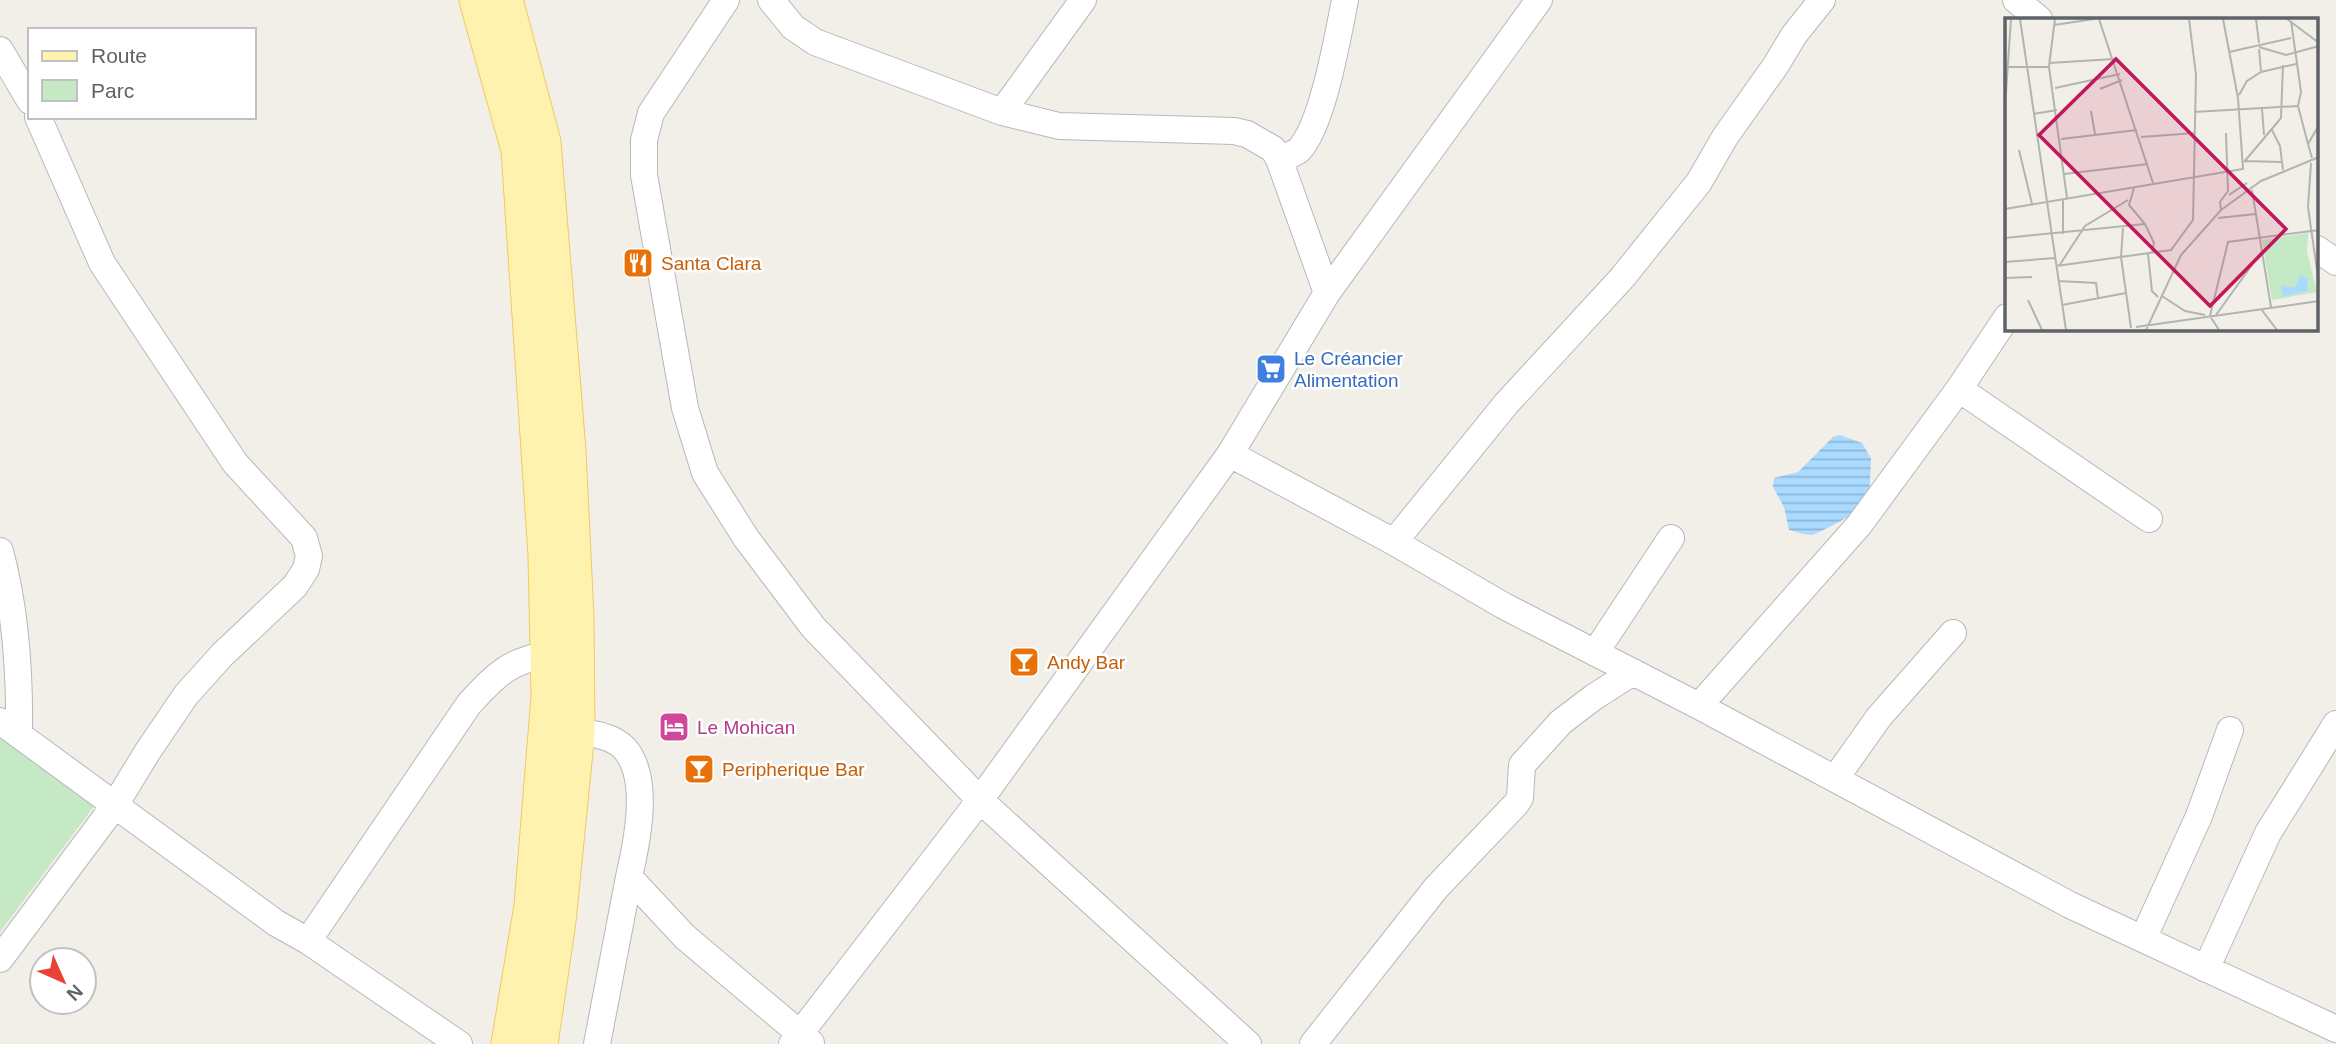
<svg xmlns="http://www.w3.org/2000/svg" width="2336" height="1044" viewBox="0 0 2336 1044" font-family="Helvetica,sans-serif">
<defs>
<pattern id="water-rules" width="6" height="5" patternUnits="userSpaceOnUse" patternTransform="scale(1.75)"><rect width="6" height="5" fill="#aadaff"/><path d="M0 2.5h6" fill="none" stroke="#8eb4d2"/></pattern>
</defs>
<rect width="100%" height="100%" fill="#f1efe8"/>
<path fill="#c5e8c5" d="M 0,735 L 95,805 L 0,932 Z"/>
<path fill="url(#water-rules)" d="M 1840,435 L 1862,443 L 1871,458 L 1869,503 C 1863,509 1819,534 1811,535 C 1804,535 1795,531 1789,530 L 1784,507 L 1773,487 L 1774,478 L 1798,472 L 1833,437 Z"/>
<g fill="none" stroke-linecap="round" stroke-linejoin="round">
<g stroke="#b5b8bc" stroke-width="28">
<path id="minor" d="M 726,0 L 651,113 L 644,140 L 644,175 L 685,408 L 705,473 L 746,538 L 813,627 L 980,800 L 1248,1044
M 771,0 L 793,27 L 815,42 L 1002,112 L 1059,126 L 1234,131 L 1247,134 L 1273,149 L 1279,159 L 1327,293
M 2016,0 L 2039,19
M 0,50 L 30,101
M 1002,112 L 1083,0
M 1279,159 C 1285,157 1294,154 1299,150 C 1323,125 1338,35 1345,0
M 2317,249 L 2336,262
M 1959,389 L 2149,519
M 1230,454 L 1394,542 L 1504,606 L 1699,706 L 2070,905 L 2336,1029
M 1394,542 L 1506,404 L 1622,278 L 1699,182 L 1725,137 L 1776,65 L 1794,35 L 1822,0
M 0,551 C 16,611 20,672 19,734
M 1595,653 L 1671,538
M 1699,706 L 1859,525 L 1959,389 L 2007,317
M 0,721 L 276,923 L 308,941 L 459,1044
M 578,731 C 593,734 613,736 624,748 C 651,777 637,842 629,877 L 685,937 L 811,1043
M 1835,779 L 1879,717 L 1953,633
M 2143,939 L 2199,816 L 2230,730
M 308,941 L 469,704 C 496,675 507,662 548,654
M 0,959 L 115,805 L 148,751 L 186,695 L 222,655 L 295,586 L 306,569 L 309,556 L 304,538 L 235,463 L 102,263 L 38,117
M 2206,969 L 2268,833 L 2336,724
M 597,1044 L 629,877
M 792,1044 L 980,800 L 1230,454 L 1327,293 L 1539,0
M 1313,1044 L 1436,888 L 1516,804 L 1520,798 L 1522,765 L 1532,754 L 1561,722 L 1594,697 L 1633,672"/>
</g>
<g stroke="#f2c960" stroke-width="35">
<path id="major" d="M 476,0 L 518,150 L 545,555 L 548,697 L 531,906 L 508,1044
M 506,0 L 544,142 L 569,451 L 577,617 L 578,731 L 559,921 L 541,1044"/>
</g>
<use href="#minor" stroke="#fff" stroke-width="26"/>
<use href="#major" stroke="#fff2af" stroke-width="33"/>
</g>
<defs>
<g id="restaurant-square" transform="scale(1.575)"><rect x="-9" y="-9" width="18" height="18" rx="4" fill="#e8710a" stroke="#fff"/><path d="M-5-6h1v4h1v-4h1v4h1v-4h1v5L-1.5 .5V6h-2V.5L-5-1ZM5-6V6H3V1.5H1.5Q1.5-4 5-6Z" fill="#fff"/></g>
<g id="supermarket-square" transform="scale(1.575)"><rect x="-9" y="-9" width="18" height="18" rx="4" fill="#3f7fe0" stroke="#fff"/><path d="M-6-5.5h2.5l.6 2H6L4.5 2H-2.5L-4.4-4H-6ZM-1.5 3.2a1.3 1.3 0 1 0 .1 0ZM3 3.2a1.3 1.3 0 1 0 .1 0Z" fill="#fff"/></g>
<g id="bar-square" transform="scale(1.575)"><rect x="-9" y="-9" width="18" height="18" rx="4" fill="#e8710a" stroke="#fff"/><path d="M-6-5H6L.8 .8V4.5H3.5V6h-7V4.5H-.8V.8Z" fill="#fff"/></g>
<g id="hotel-square" transform="scale(1.575)"><rect x="-9" y="-9" width="18" height="18" rx="4" fill="#d1479c" stroke="#fff"/><path d="M-6-4.5h1.5V1H6V5H4.5V3h-9V5H-6ZM-4 0a1.8 1.8 0 1 1 3.6 0ZM.5 0V-2.5h3Q6-2.5 6 0Z" fill="#fff"/></g>
</defs>
<g fill-rule="evenodd">
<use href="#restaurant-square" x="638" y="263"/>
<use href="#supermarket-square" x="1271" y="369"/>
<use href="#bar-square" x="1024" y="662"/>
<use href="#hotel-square" x="674" y="727"/>
<use href="#bar-square" x="699" y="769"/>
</g>
<g text-anchor="middle" stroke-width="5" stroke-linejoin="round" paint-order="stroke">
<g font-size="19" fill="#c56008" stroke="#fff" text-anchor="start">
<text x="661" y="270">Santa Clara</text>
<text x="1047" y="669">Andy Bar</text>
<text x="722" y="776">Peripherique Bar</text>
</g>
<g font-size="19" fill="#366cbe" stroke="#fff" text-anchor="start">
<text x="1294" y="365">Le Créancier<tspan x="1294" dy="22">Alimentation</tspan></text>
</g>
<g font-size="19" fill="#b23c85" stroke="#fff" text-anchor="start">
<text x="697" y="734">Le Mohican</text>
</g>
</g>
<g transform="translate(2005 18)">
<rect width="313" height="313" fill="#f1efe8"/>
<path d="M 303,215 L 302,234 L 312,274 L 267,282 L 257,222 Z" fill="#c5e8c5"/>
<path d="M 295,257 L 303,260 L 302,273 L 278,278 L 276,267 L 290,270 Z" fill="#aadaff"/>
<path fill="none" stroke="#b3b3b1" stroke-width="2" d="M 15,1 L 61,312M 94,1 L 148,165M 251,1 L 254,25M 282,1 L 314,25M 286,3 L 296,74 L 293,88 L 303,126M 49,7 L 89,1M 254,29 L 281,37 L 314,28M 254,31 L 256,53M 224,34 L 286,20M 44,45 L 109,41M 44,48 L 50,1M 3,49 L 44,49 L 62,180M 50,70 L 115,56M 95,71 L 117,62M 234,77 L 242,63 L 256,54 L 291,46M 0,89 L 6,1M 257,91 L 259,117M 86,93 L 90,116M 189,94 L 293,88M 28,96 L 52,92M 267,112 L 275,128 L 278,152M 136,119 L 190,115M 56,121 L 132,112M 14,132 L 27,186M 307,140 L 303,126 L 314,107M 240,143 L 276,144M 239,144 L 276,100 L 278,47M 306,145 L 303,189 L 314,266M 59,156 L 143,146M 129,170 L 124,187 L 140,206 L 149,225 L 147,235M 247,172 L 266,289M 224,177 L 242,165M 0,191 L 238,151 L 233,80 L 218,1M 216,192 L 215,184 L 223,173 L 221,115M 213,200 L 251,196M 118,210 L 116,239 L 126,310M 58,216 L 58,181M 0,220 L 140,206M 143,236 L 147,273 L 153,279M 0,244 L 50,240M 51,248 L 166,232 L 188,202 L 191,57 L 184,1M 54,248 L 80,208 L 123,182M 0,260 L 27,259M 53,263 L 91,265 L 93,280M 157,278 L 180,293 L 200,297M 23,282 L 37,312M 57,287 L 121,275M 256,291 L 272,312M 211,297 L 257,233M 131,309 L 314,283M 141,312 L 176,237 L 216,192 L 256,163 L 314,139M 214,312 L 205,298 L 223,224 L 314,212"/>
<path fill="#c2185b" fill-opacity="0.15" stroke="#c2185b" stroke-width="3.5" d="M 111,41 L 281,211 L 205,288 L 34,117 Z"/>
<rect width="313" height="313" fill="none" stroke="#5f6368" stroke-width="3.5"/>
</g>
<rect x="28" y="28" width="228" height="91" fill="#ffffff" stroke="#bfc1c3" stroke-width="2"/>
<rect x="42" y="51" width="35" height="10" fill="#fff2af" stroke="#bfc1c3" stroke-width="2"/>
<text x="91" y="63" font-size="21" fill="#5f6368">Route</text>
<rect x="42" y="80" width="35" height="21" fill="#c5e8c5" stroke="#bfc1c3" stroke-width="2"/>
<text x="91" y="98" font-size="21" fill="#5f6368">Parc</text>
<g transform="translate(63 981) rotate(135)"><circle r="33" fill="#ffffff" stroke="#bfc1c3" stroke-width="2"/>
<path d="M0-5L12 26L0 18L-12 26Z" fill="#ea4335"/>
<text y="-10" font-size="19" font-weight="bold" text-anchor="middle" fill="#5f6368">N</text>
</g>
</svg>
